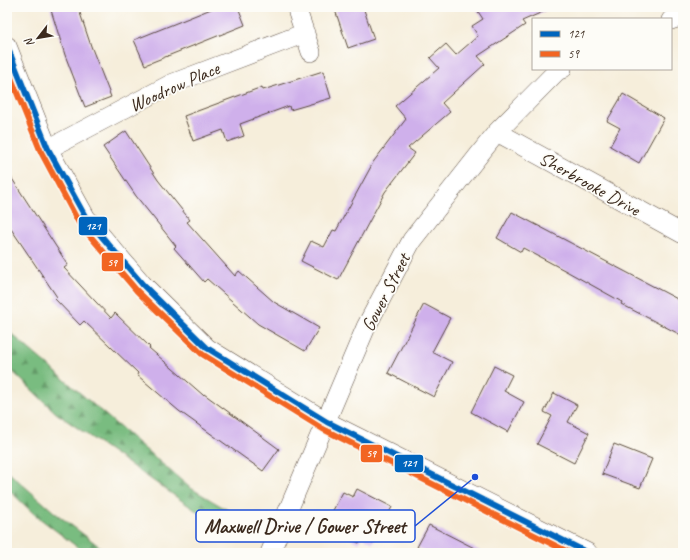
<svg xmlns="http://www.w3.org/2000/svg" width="690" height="560" viewBox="0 0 690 560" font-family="Caveat,sans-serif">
<defs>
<pattern id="forest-firs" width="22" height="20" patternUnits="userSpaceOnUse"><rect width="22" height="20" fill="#79bc80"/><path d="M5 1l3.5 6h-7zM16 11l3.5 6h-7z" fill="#649968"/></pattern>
</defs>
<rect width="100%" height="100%" fill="#fdfcf7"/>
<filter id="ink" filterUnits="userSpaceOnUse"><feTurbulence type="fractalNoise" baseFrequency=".025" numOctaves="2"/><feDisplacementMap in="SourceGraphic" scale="8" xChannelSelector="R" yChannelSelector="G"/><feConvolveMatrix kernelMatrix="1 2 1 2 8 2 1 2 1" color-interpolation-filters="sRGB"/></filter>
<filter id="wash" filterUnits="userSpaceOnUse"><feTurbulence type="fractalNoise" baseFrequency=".012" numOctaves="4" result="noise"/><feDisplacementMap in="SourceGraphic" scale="16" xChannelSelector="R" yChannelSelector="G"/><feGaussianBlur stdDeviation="0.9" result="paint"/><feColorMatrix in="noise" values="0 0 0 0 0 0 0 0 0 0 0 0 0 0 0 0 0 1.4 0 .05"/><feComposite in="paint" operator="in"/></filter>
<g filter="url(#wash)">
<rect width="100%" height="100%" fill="#f6eedb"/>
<path fill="url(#forest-firs)" stroke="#5a734f" d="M 7,330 L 189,487 L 246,521 L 238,540 L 56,413 L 7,366 Z
M 7,471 L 54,512 L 108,553 L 85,553 L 34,514 L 7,488 Z"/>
<g id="blocks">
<path fill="#cfb0eb" d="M 50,7 L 78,7 L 91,46 L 111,97 L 85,107 L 65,55 Z
M 216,7 L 238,7 L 245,25 L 145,65 L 134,40 Z
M 334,7 L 363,7 L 374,39 L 348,48 Z
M 475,7 L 554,7 L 522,21 L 525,25 L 478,56 L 485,64 L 442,103 L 450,112 L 408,148 L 415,153 L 385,192 L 338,280 L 301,261 L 311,241 L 324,247 L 333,230 L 336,231 L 374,161 L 406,119 L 395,106 L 439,68 L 430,58 L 446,44 L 456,55 L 478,36 L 472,26 L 483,19 Z
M 323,71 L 331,98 L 290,110 L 289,106 L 240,124 L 244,136 L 227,142 L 223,130 L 193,141 L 184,116 L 262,87 L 263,90 Z
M 623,94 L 664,118 L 639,163 L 610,146 L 620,128 L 607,121 Z
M 126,131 L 158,180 L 190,220 L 187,222 L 235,276 L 239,271 L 274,302 L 319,328 L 305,351 L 258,324 L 207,279 L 204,282 L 174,248 L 176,246 L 136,196 L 103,147 Z
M 7,171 L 68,265 L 64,268 L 111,318 L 115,313 L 150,347 L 149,348 L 203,395 L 204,394 L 279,449 L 263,471 L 179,411 L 137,375 L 138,373 L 84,321 L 80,325 L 55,299 L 57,297 L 7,223 Z
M 512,212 L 683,302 L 683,336 L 621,304 L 622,302 L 568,272 L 523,248 L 521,252 L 497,238 Z
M 424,304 L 450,318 L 432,352 L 452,362 L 434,397 L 388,373 Z
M 494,366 L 512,375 L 504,391 L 524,402 L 508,432 L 471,412 Z
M 554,393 L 577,405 L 568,422 L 589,433 L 574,463 L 537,444 L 552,416 L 544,412 Z
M 614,444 L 652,459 L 640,488 L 602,474 Z
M 357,489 L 392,507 L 373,543 L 362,537 L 359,543 L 325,525 L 343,492 L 353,497 Z
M 429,525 L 484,553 L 428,553 L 417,547 Z"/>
</g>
</g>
<g filter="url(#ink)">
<use href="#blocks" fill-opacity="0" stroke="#57473a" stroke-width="1"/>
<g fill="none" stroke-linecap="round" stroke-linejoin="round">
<g stroke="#57473a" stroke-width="20">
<path id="street" d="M 298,13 L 311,52
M 671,20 L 683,16
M 7,46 L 48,149 L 86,218 L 143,285 L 207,348 L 327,422 L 588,553
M 497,132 L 683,234
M 48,149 L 171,84 L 305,33
M 270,553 L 366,327 L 412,240 L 497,132 L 557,71 L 562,69"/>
</g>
<use href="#street" stroke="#fff" stroke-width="19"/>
<g stroke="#fdfcf7" stroke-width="9">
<path id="bus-1" d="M 7,46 L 48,149 L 86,218 L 143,285 L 207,348 L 327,422 L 588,553"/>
</g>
<g stroke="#fdfcf7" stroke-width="9">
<path id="bus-2" d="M 7,68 L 41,152 L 79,223 L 137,291 L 202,354 L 323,429 L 570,553"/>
</g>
<use href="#bus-1" stroke="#0065bd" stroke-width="6"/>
<use href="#bus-2" stroke="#f26522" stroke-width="6"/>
</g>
</g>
<g text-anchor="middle" stroke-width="3.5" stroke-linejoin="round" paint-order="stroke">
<g font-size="19" fill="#3b2a1e" stroke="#fdfcf7">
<text transform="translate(174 86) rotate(-24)" y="7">Woodrow Place</text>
<text transform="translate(590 183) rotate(29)" y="7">Sherbrooke Drive</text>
<text transform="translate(385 292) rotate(-63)" y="7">Gower Street</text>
</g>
</g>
<path fill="none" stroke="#1d4ed8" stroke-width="1.5" d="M475 477L415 526"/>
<circle fill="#1d4ed8" stroke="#fdfcf7" stroke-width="1.5" cx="475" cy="477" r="4"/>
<rect fill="#fdfcf7" stroke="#1d4ed8" stroke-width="1.5" x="196" y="510" width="219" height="32" rx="4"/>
<g font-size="20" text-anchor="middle" font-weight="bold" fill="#3b2a1e">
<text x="305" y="533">Maxwell Drive / Gower Street</text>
</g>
<g stroke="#fdfcf7" stroke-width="1.5">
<rect x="78" y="216" width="30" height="20" rx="4" fill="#0065bd"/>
<rect x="101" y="252" width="23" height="20" rx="4" fill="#f26522"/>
<rect x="360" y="444" width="23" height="19" rx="4" fill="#f26522"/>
<rect x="394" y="454" width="30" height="19" rx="4" fill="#0065bd"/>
</g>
<g font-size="11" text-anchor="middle" font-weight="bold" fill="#fff">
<text x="93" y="230">121</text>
<text x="112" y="266">59</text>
<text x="371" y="457">59</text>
<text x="409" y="467">121</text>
</g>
<rect width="690" height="560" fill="none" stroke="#fdfcf7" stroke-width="24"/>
<rect x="532" y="18" width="140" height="52" fill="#fdfcf7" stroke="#afa8a0"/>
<rect x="540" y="31" width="20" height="6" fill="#0065bd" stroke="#afa8a0"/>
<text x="568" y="38" font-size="12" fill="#3b2a1e">121</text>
<rect x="540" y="51" width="20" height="6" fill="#f26522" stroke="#afa8a0"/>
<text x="568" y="58" font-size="12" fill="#3b2a1e">59</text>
<g transform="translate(38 38) rotate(239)" stroke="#fdfcf7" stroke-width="3" paint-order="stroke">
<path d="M0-3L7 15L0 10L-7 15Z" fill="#3b2a1e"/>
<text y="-6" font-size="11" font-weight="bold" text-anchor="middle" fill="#3b2a1e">N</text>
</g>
</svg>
